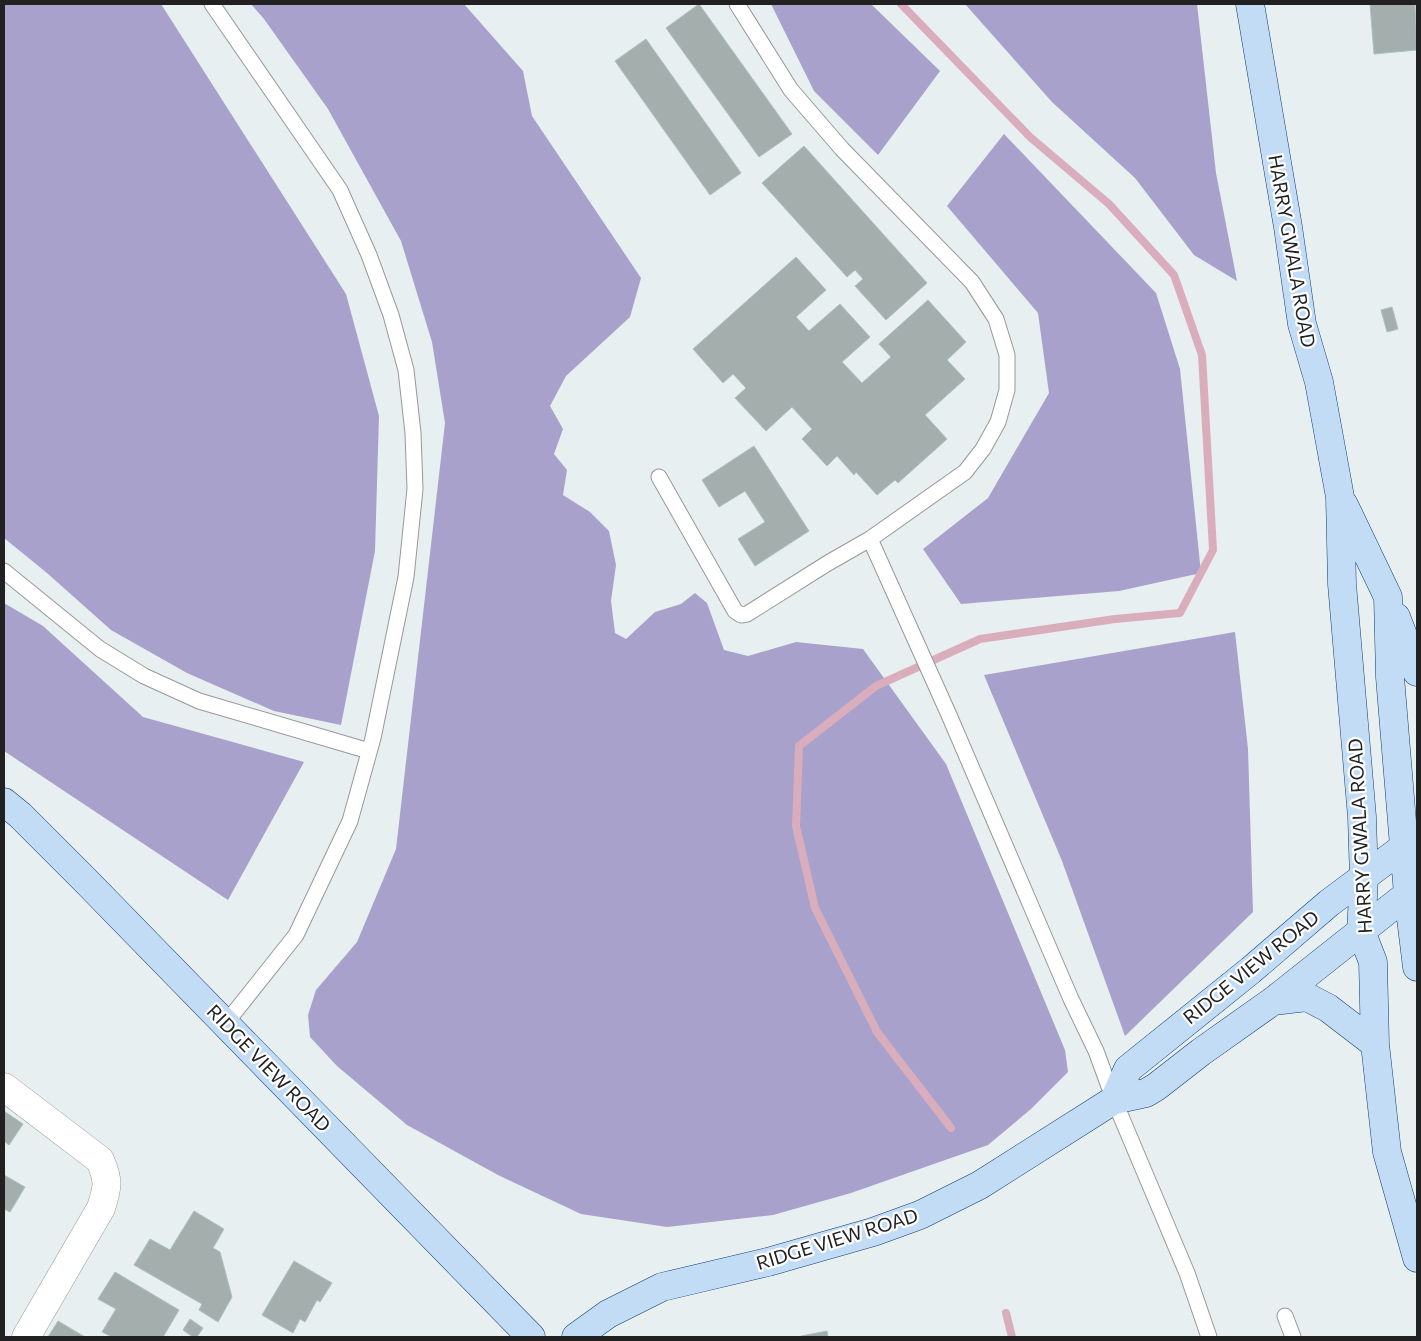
<svg xmlns="http://www.w3.org/2000/svg" width="1421" height="1341" viewBox="0 0 1421 1341" font-family="Commissioner,sans-serif">
<rect width="100%" height="100%" fill="#e8eff0"/>
<path fill="#a7a1cc" d="M 4,4 L 161,4 L 346,294 L 379,416 L 375,551 L 341,725 L 274,711 L 187,673 L 111,630 L 47,573 L 4,538 Z
M 251,4 L 464,4 L 523,71 L 532,116 L 641,278 L 630,317 L 566,376 L 550,406 L 563,429 L 554,454 L 567,470 L 563,495 L 590,512 L 609,531 L 616,565 L 611,601 L 615,633 L 626,639 L 655,612 L 681,604 L 695,593 L 707,603 L 724,650 L 748,656 L 796,642 L 863,649 L 946,764 L 1065,1050 L 1068,1072 L 1031,1109 L 988,1145 L 851,1193 L 773,1215 L 667,1227 L 581,1214 L 498,1175 L 407,1125 L 337,1066 L 310,1037 L 308,1015 L 316,990 L 357,942 L 396,849 L 445,423 L 432,342 L 401,241 L 328,109 L 264,19 Z
M 771,4 L 871,4 L 940,71 L 878,155 L 814,91 Z
M 965,4 L 1197,4 L 1216,173 L 1237,281 L 1194,255 L 1135,178 L 1052,102 Z
M 1004,134 L 1156,293 L 1180,369 L 1201,573 L 1119,591 L 961,604 L 923,549 L 988,498 L 1049,393 L 1038,313 L 947,206 Z
M 4,603 L 43,626 L 143,717 L 304,762 L 228,900 L 4,751 Z
M 1235,632 L 1248,749 L 1253,912 L 1125,1036 L 1062,861 L 984,675 Z"/>
<g fill="none" stroke-linecap="round" stroke-linejoin="round">
<path stroke="#daadbc" stroke-width="8" d="M 901,4 L 1030,137 L 1109,204 L 1174,275 L 1202,355 L 1213,550 L 1180,613 L 1115,619 L 980,639 L 876,686 L 799,746 L 796,826 L 815,908 L 877,1032 L 951,1128
M 1006,1313 L 1012,1337"/>
</g>
<path fill="#a4afad" stroke="#acc1be" d="M 699,4 L 792,134 L 759,157 L 666,28 Z
M 1370,4 L 1415,4 L 1417,50 L 1374,54 Z
M 646,39 L 741,173 L 710,195 L 615,61 Z
M 804,146 L 927,283 L 886,320 L 855,286 L 863,279 L 855,270 L 847,277 L 762,183 Z
M 796,257 L 826,290 L 796,317 L 809,331 L 840,304 L 870,337 L 842,362 L 862,383 L 891,357 L 879,344 L 928,300 L 966,342 L 947,360 L 965,379 L 925,415 L 947,439 L 898,483 L 895,480 L 877,495 L 856,472 L 854,475 L 837,456 L 827,466 L 802,439 L 812,429 L 792,407 L 766,431 L 735,398 L 746,388 L 733,374 L 723,383 L 693,349 Z
M 1392,307 L 1398,329 L 1387,332 L 1381,310 Z
M 754,446 L 809,531 L 755,566 L 738,539 L 765,522 L 745,491 L 719,507 L 702,480 Z
M 4,1111 L 23,1124 L 9,1145 L 5,1142 L 4,1143 Z
M 4,1175 L 25,1187 L 10,1212 L 4,1209 Z
M 194,1211 L 224,1229 L 213,1248 L 220,1252 L 232,1297 L 218,1322 L 199,1310 L 202,1304 L 134,1265 L 150,1239 L 170,1250 Z
M 294,1261 L 332,1283 L 320,1302 L 317,1300 L 305,1322 L 300,1319 L 293,1333 L 262,1315 Z
M 115,1272 L 179,1310 L 163,1337 L 112,1337 L 102,1332 L 116,1309 L 98,1299 Z
M 190,1319 L 203,1328 L 197,1337 L 193,1337 L 183,1330 Z
M 58,1321 L 85,1337 L 48,1337 Z
M 827,1331 L 828,1337 L 801,1337 L 801,1336 Z"/>
<g fill="none" stroke-linecap="round" stroke-linejoin="round">
<g stroke="#989898" stroke-width="17">
<path id="lane" d="M 212,4 L 340,190 L 369,255 L 391,315 L 406,370 L 413,433 L 415,489 L 406,577 L 373,738 L 350,821 L 296,935 L 226,1023
M 659,477 L 735,611 L 741,615 L 747,614 L 828,563 L 870,539 L 965,472 L 983,449 L 998,422 L 1007,390 L 1007,355 L 996,319 L 972,282 L 842,149 L 791,90 L 737,4
M 870,539 L 949,715 L 1071,999 L 1096,1051 L 1114,1100 L 1187,1273 L 1209,1337
M 4,571 L 100,649 L 144,676 L 199,701 L 369,751
M 1285,1316 L 1293,1337"/>
</g>
<g stroke="#989898" stroke-width="29">
<path id="street" d="M 4,1087 L 100,1160 C 109,1181 108,1186 101,1208 L 26,1337"/>
</g>
<g stroke="#0f3c71" stroke-width="29">
<path id="secondary" d="M 1250,4 L 1288,227 L 1302,324 L 1319,382 L 1340,497 L 1342,584 L 1362,817 L 1364,879 L 1361,931 L 1373,962 L 1375,1044 L 1387,1152 L 1417,1258
M 1344,505 L 1388,597 L 1390,677 L 1408,894 L 1417,967
M 1396,617 L 1417,672
M 4,802 L 20,815 L 85,880 L 531,1337
M 1273,1001 L 1307,997 L 1328,1008 L 1375,1044
M 1114,1100 L 1128,1069 L 1251,970 L 1329,903 L 1416,838
M 576,1337 L 608,1314 L 662,1287 L 768,1262 L 873,1232 L 920,1215 L 980,1185 L 1114,1100 L 1146,1093 L 1156,1087 L 1201,1052 L 1273,1001 L 1408,894 L 1417,884"/>
</g>
<use href="#lane" stroke="#fff" stroke-width="15"/>
<use href="#street" stroke="#fff" stroke-width="28"/>
<use href="#secondary" stroke="#c2dcf5" stroke-width="28"/>
</g>
<g text-anchor="middle" stroke-width="4.5" stroke-linejoin="round" paint-order="stroke">
<g font-size="19" fill="#212121" stroke="#fff">
<text transform="translate(1292 251) rotate(80)" y="7">HARRY GWALA ROAD</text>
<text transform="translate(1360 836) rotate(-93)" y="7">HARRY GWALA ROAD</text>
<text transform="translate(1251 967) rotate(-39)" y="7">RIDGE VIEW ROAD</text>
<text transform="translate(269 1068) rotate(46)" y="7">RIDGE VIEW ROAD</text>
<text transform="translate(837 1239) rotate(-17)" y="7">RIDGE VIEW ROAD</text>
</g>
</g>
<rect width="1421" height="1341" fill="none" stroke="#212121" stroke-width="10"/>
</svg>
